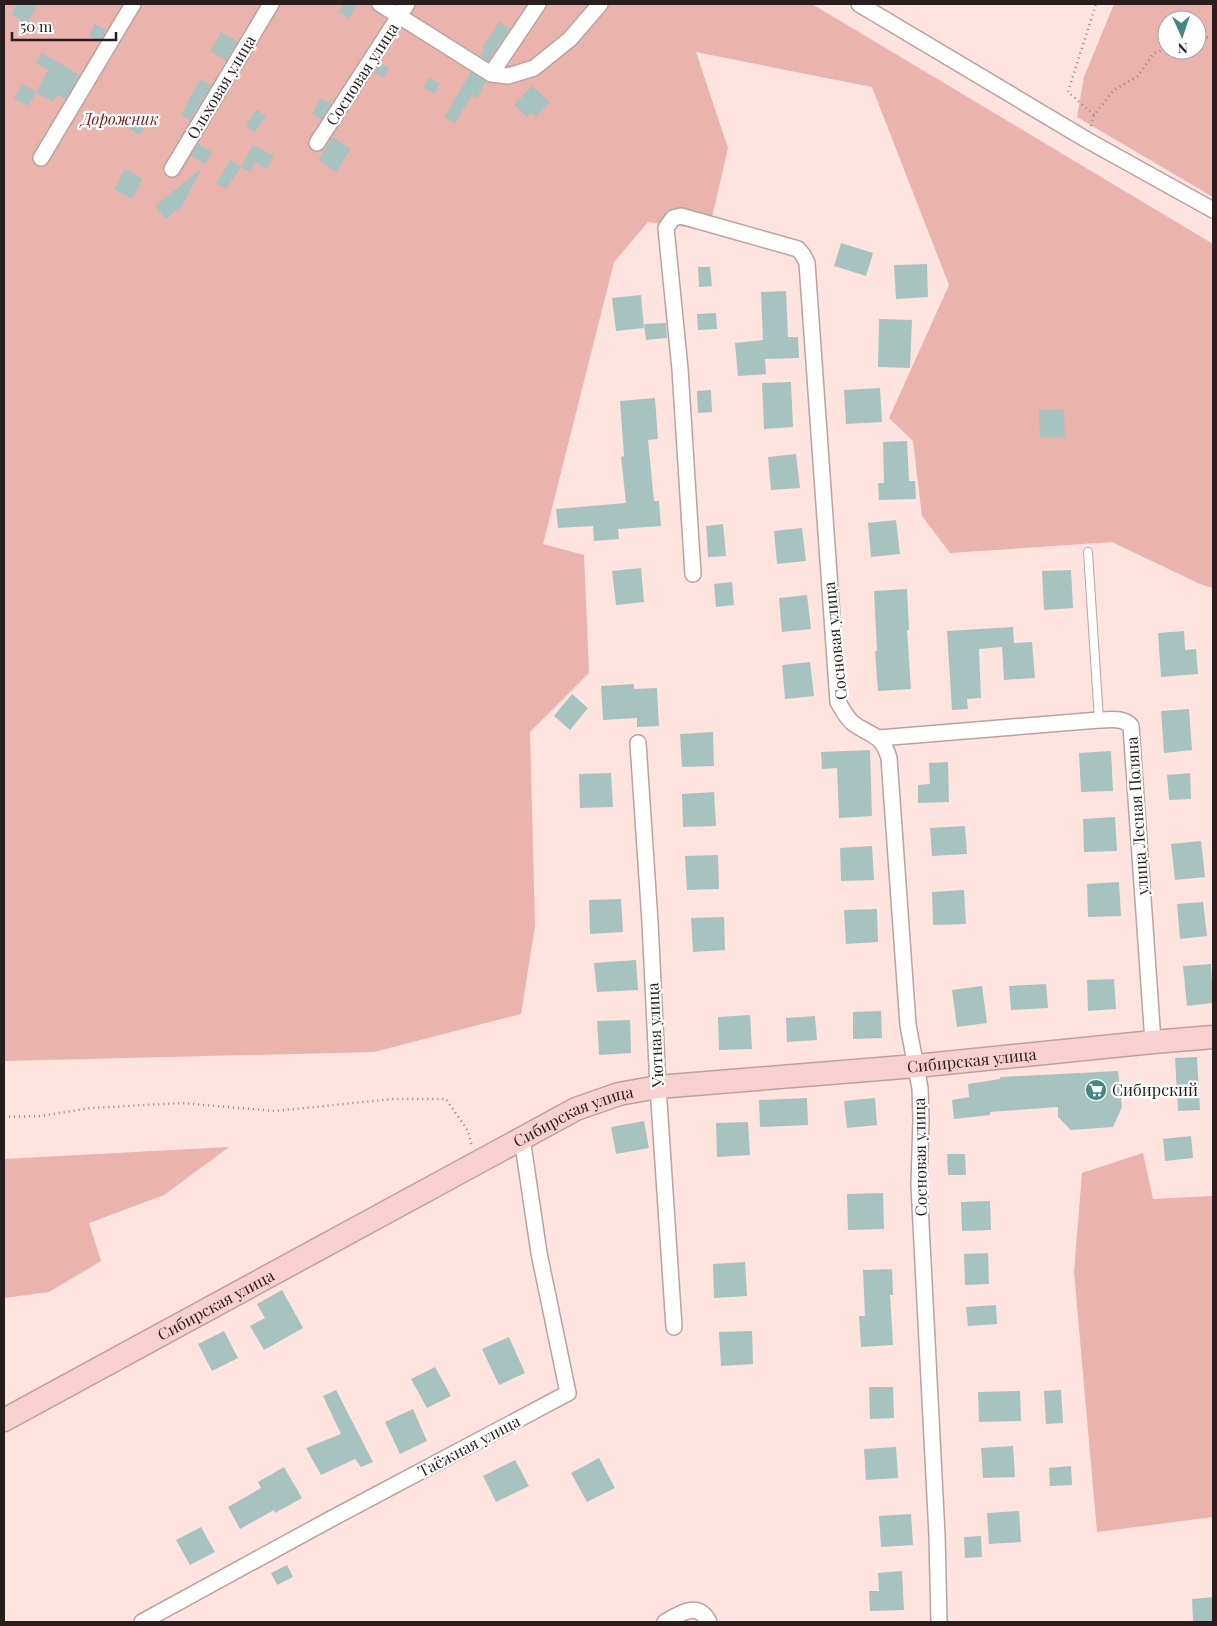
<svg xmlns="http://www.w3.org/2000/svg" width="1217" height="1626" viewBox="0 0 1217 1626" font-family="'Playfair Display',serif">
<rect width="100%" height="100%" fill="#fee3df"/>
<path fill="#eab3ac" fill-rule="evenodd" d="M 4,4 L 812,4 L 1213,244 L 1213,588 L 1200,584 L 1112,542 L 950,553 L 922,516 L 913,441 L 889,418 L 949,285 L 872,87 L 696,52 L 728,148 L 709,230 L 648,222 L 614,262 L 543,544 L 584,555 L 589,673 L 530,732 L 535,926 L 521,1014 L 374,1052 L 4,1061 Z
M 1114,4 L 1213,4 L 1213,197 L 1077,117 L 1084,77 ZM 1167,20 L 1197,20 L 1197,50 L 1167,50 Z
M 229,1147 L 164,1195 L 89,1223 L 101,1261 L 49,1292 L 4,1298 L 4,1159 Z
M 1143,1153 L 1153,1199 L 1213,1196 L 1213,1517 L 1097,1532 L 1074,1272 L 1082,1173 Z"/>
<path fill="#a7c3c0" d="M 17,4 L 38,4 L 27,24 L 11,14 Z
M 343,4 L 358,4 L 349,18 L 338,12 Z
M 499,22 L 510,29 L 488,61 L 480,56 L 484,50 L 482,48 Z
M 95,24 L 106,30 L 100,41 L 89,35 Z
M 221,32 L 238,42 L 226,60 L 210,51 Z
M 42,53 L 80,75 L 65,99 L 57,95 L 53,102 L 36,93 L 28,106 L 14,98 L 22,84 L 36,92 L 48,70 L 36,63 Z
M 380,63 L 389,68 L 383,78 L 374,72 Z
M 471,72 L 486,82 L 477,98 L 472,95 L 455,123 L 444,117 Z
M 429,77 L 440,84 L 434,94 L 423,87 Z
M 200,79 L 212,85 L 190,120 L 181,115 Z
M 532,86 L 550,102 L 536,117 L 531,113 L 527,117 L 514,105 Z
M 321,98 L 331,104 L 321,120 L 312,114 Z
M 256,109 L 266,116 L 255,132 L 246,126 Z
M 135,117 L 146,124 L 140,135 L 129,129 Z
M 333,137 L 351,149 L 336,172 L 318,160 Z
M 198,144 L 212,152 L 205,164 L 191,156 Z
M 253,145 L 274,156 L 267,169 L 255,162 L 250,172 L 241,167 Z
M 231,160 L 241,167 L 226,189 L 216,183 Z
M 202,168 L 182,206 L 165,219 L 155,206 Z
M 125,169 L 143,179 L 132,199 L 114,189 Z
M 841,243 L 873,253 L 866,276 L 834,266 Z
M 927,264 L 928,297 L 896,299 L 894,265 Z
M 698,267 L 710,267 L 712,286 L 699,287 Z
M 786,291 L 788,337 L 798,337 L 799,358 L 765,359 L 766,374 L 738,376 L 735,343 L 763,340 L 761,292 Z
M 641,295 L 644,328 L 616,331 L 612,298 Z
M 716,313 L 717,329 L 698,330 L 697,314 Z
M 879,319 L 912,320 L 910,368 L 878,367 Z
M 666,323 L 667,338 L 646,340 L 644,324 Z
M 791,382 L 793,427 L 764,429 L 762,383 Z
M 880,388 L 882,422 L 846,424 L 844,390 Z
M 711,390 L 712,412 L 698,413 L 697,391 Z
M 655,398 L 658,439 L 648,440 L 654,501 L 659,501 L 661,526 L 618,529 L 619,539 L 594,541 L 593,526 L 558,528 L 556,509 L 626,503 L 621,457 L 624,456 L 620,401 Z
M 1064,409 L 1065,437 L 1040,438 L 1039,410 Z
M 907,441 L 909,481 L 915,481 L 916,499 L 879,500 L 878,483 L 884,483 L 883,442 Z
M 796,454 L 800,488 L 771,490 L 768,457 Z
M 896,520 L 900,554 L 871,557 L 868,523 Z
M 723,524 L 726,556 L 708,557 L 706,526 Z
M 802,528 L 806,561 L 777,564 L 774,531 Z
M 641,568 L 644,602 L 616,605 L 612,571 Z
M 1071,570 L 1073,608 L 1044,610 L 1042,571 Z
M 732,582 L 734,605 L 716,607 L 714,584 Z
M 907,589 L 909,630 L 907,630 L 911,689 L 878,691 L 875,651 L 877,651 L 874,591 Z
M 807,595 L 811,629 L 782,632 L 779,598 Z
M 1013,627 L 1014,643 L 1032,642 L 1035,678 L 1004,680 L 1002,647 L 979,649 L 981,698 L 967,699 L 968,709 L 952,710 L 947,631 Z
M 1184,631 L 1185,650 L 1196,649 L 1198,674 L 1161,677 L 1158,633 Z
M 810,662 L 814,696 L 785,699 L 782,665 Z
M 634,684 L 634,689 L 657,688 L 659,726 L 637,727 L 637,718 L 603,720 L 601,686 Z
M 572,694 L 588,708 L 570,730 L 554,716 Z
M 1189,709 L 1192,750 L 1164,753 L 1161,711 Z
M 713,732 L 714,766 L 682,767 L 680,734 Z
M 870,750 L 872,816 L 839,818 L 837,768 L 822,769 L 821,752 Z
M 1111,751 L 1113,791 L 1081,792 L 1079,753 Z
M 948,762 L 949,802 L 918,803 L 918,785 L 930,784 L 929,763 Z
M 611,773 L 613,807 L 580,808 L 579,774 Z
M 1190,773 L 1191,799 L 1169,800 L 1167,775 Z
M 714,792 L 716,826 L 683,827 L 682,794 Z
M 1115,817 L 1117,851 L 1084,852 L 1083,819 Z
M 965,826 L 967,854 L 932,856 L 930,828 Z
M 1201,841 L 1205,877 L 1175,880 L 1171,844 Z
M 872,846 L 874,880 L 841,881 L 840,848 Z
M 718,855 L 719,889 L 687,890 L 685,856 Z
M 1119,882 L 1121,916 L 1088,917 L 1087,884 Z
M 964,890 L 966,924 L 933,925 L 932,892 Z
M 621,899 L 623,932 L 590,934 L 589,900 Z
M 1203,902 L 1207,936 L 1180,939 L 1177,904 Z
M 877,909 L 878,942 L 846,944 L 844,910 Z
M 724,917 L 725,950 L 693,952 L 691,918 Z
M 636,960 L 638,990 L 597,992 L 594,963 Z
M 1211,964 L 1213,1003 L 1187,1006 L 1183,966 Z
M 1114,979 L 1116,1009 L 1088,1011 L 1087,980 Z
M 1046,984 L 1048,1008 L 1011,1010 L 1009,986 Z
M 982,986 L 987,1023 L 957,1027 L 952,990 Z
M 881,1011 L 882,1038 L 853,1039 L 853,1012 Z
M 750,1015 L 752,1049 L 719,1050 L 718,1017 Z
M 815,1016 L 817,1040 L 787,1042 L 786,1018 Z
M 630,1020 L 631,1053 L 599,1055 L 597,1021 Z
M 1197,1057 L 1200,1110 L 1178,1111 L 1175,1058 Z
M 1118,1071 L 1122,1107 L 1113,1127 L 1071,1130 L 1058,1117 L 1058,1107 L 990,1112 L 990,1115 L 954,1119 L 952,1100 L 969,1097 L 968,1084 L 1000,1079 L 1000,1077 Z
M 807,1098 L 808,1125 L 760,1127 L 759,1100 Z
M 875,1098 L 877,1125 L 847,1128 L 844,1101 Z
M 644,1121 L 649,1148 L 616,1154 L 611,1127 Z
M 748,1122 L 750,1155 L 717,1157 L 716,1123 Z
M 1191,1136 L 1193,1158 L 1165,1161 L 1163,1139 Z
M 947,1154 L 965,1154 L 966,1175 L 948,1175 Z
M 883,1193 L 884,1229 L 848,1230 L 847,1194 Z
M 990,1201 L 991,1230 L 962,1231 L 961,1202 Z
M 988,1253 L 989,1284 L 965,1285 L 964,1254 Z
M 745,1262 L 747,1296 L 714,1298 L 713,1264 Z
M 892,1269 L 893,1295 L 890,1295 L 893,1345 L 861,1347 L 859,1316 L 865,1316 L 863,1270 Z
M 282,1290 L 303,1328 L 264,1350 L 250,1326 L 265,1318 L 257,1304 Z
M 996,1305 L 997,1324 L 968,1326 L 966,1307 Z
M 224,1331 L 238,1358 L 212,1371 L 198,1344 Z
M 752,1331 L 753,1364 L 721,1366 L 719,1332 Z
M 509,1337 L 525,1373 L 499,1385 L 482,1349 Z
M 435,1367 L 451,1396 L 427,1408 L 411,1379 Z
M 869,1387 L 893,1387 L 894,1418 L 870,1419 Z
M 336,1390 L 373,1462 L 361,1467 L 355,1459 L 321,1475 L 306,1448 L 341,1434 L 323,1396 Z
M 1061,1390 L 1063,1423 L 1046,1424 L 1044,1391 Z
M 1020,1391 L 1021,1421 L 979,1422 L 978,1392 Z
M 413,1409 L 427,1441 L 400,1454 L 385,1422 Z
M 1013,1446 L 1015,1477 L 983,1478 L 981,1448 Z
M 896,1447 L 898,1478 L 866,1480 L 864,1449 Z
M 599,1458 L 615,1488 L 587,1502 L 571,1473 Z
M 515,1460 L 529,1486 L 496,1502 L 483,1476 Z
M 1071,1466 L 1072,1485 L 1050,1486 L 1049,1468 Z
M 284,1467 L 302,1498 L 275,1513 L 274,1510 L 240,1529 L 228,1507 L 261,1488 L 258,1482 Z
M 1019,1511 L 1021,1542 L 989,1544 L 987,1513 Z
M 911,1514 L 913,1545 L 881,1547 L 879,1516 Z
M 201,1527 L 215,1552 L 190,1565 L 176,1540 Z
M 981,1536 L 982,1557 L 965,1558 L 964,1537 Z
M 287,1565 L 293,1577 L 277,1585 L 271,1573 Z
M 902,1571 L 904,1610 L 870,1611 L 869,1591 L 879,1591 L 878,1573 Z
M 1213,1597 L 1213,1622 L 1193,1622 L 1192,1599 Z"/>
<g fill="none" stroke-linecap="round" stroke-linejoin="round">
<g stroke="#bba29e" stroke-width="10">
<path id="lane" d="M 1088,552 L 1099,720"/>
</g>
<g stroke="#bba29e" stroke-width="18">
<path id="street" d="M 380,4 L 491,74 L 508,76 L 534,68 L 570,39 L 600,4
M 859,4 L 1087,140 L 1213,210
M 491,74 L 538,4
M 317,143 L 407,4
M 41,158 L 133,4
M 172,169 L 271,4
M 693,574 L 680,369 L 666,228 L 673,218 L 681,216 L 798,249 L 803,255 L 807,263 L 838,702 C 842,709 847,719 854,724 C 873,737 882,734 889,758 L 908,1025 L 920,1088 L 921,1120 L 919,1185 L 937,1535 L 939,1622
M 879,738 L 1099,720 C 1110,720 1123,717 1131,726 L 1153,1042
M 638,743 L 650,922 L 658,1087 L 674,1327
M 142,1622 L 329,1520 L 568,1393 L 539,1253 L 522,1138
M 665,1622 C 681,1613 698,1601 709,1622"/>
</g>
<g stroke="#bba29e" stroke-width="25">
<g id="secondary">
<path id="s1" d="M 4,1420 L 576,1109 L 619,1094 L 658,1087 L 916,1066 L 1153,1042 L 1213,1037"/>
</g>
</g>
<path stroke="#978582" stroke-width="2.5" stroke-dasharray="1 4" stroke-linecap="butt" d="M 1197,38 L 1213,37
M 1094,115 L 1068,92 L 1096,4
M 1091,126 L 1094,115 L 1114,90 L 1138,76 L 1153,54 L 1167,48
M 4,1117 L 41,1116 L 90,1108 L 181,1103 L 275,1111 L 393,1099 L 446,1099 L 468,1131 L 472,1147"/>
<use href="#lane" stroke="#fff" stroke-width="8"/>
<use href="#street" stroke="#fff" stroke-width="15"/>
<use href="#secondary" stroke="#f8d0cd" stroke-width="22"/>
</g>
<defs>
<g id="supermarket-disc" transform="scale(1.125)"><circle r="9.5" fill="#418881" stroke="#fff"/><path d="M-6-5.5h2.5l.6 2H6L4.5 2H-2.5L-4.4-4H-6ZM-1.5 3.2a1.3 1.3 0 1 0 .1 0ZM3 3.2a1.3 1.3 0 1 0 .1 0Z" fill="#fff"/></g>
</defs>
<g fill-rule="evenodd">
<use href="#supermarket-disc" x="1096" y="1090"/>
</g>
<g text-anchor="middle" stroke-width="4.5" stroke-linejoin="round" paint-order="stroke">
<g font-size="16" fill="#271e1d" stroke="#fff">
<text transform="translate(362 74) rotate(-57)" y="6">Сосновая улица</text>
<text transform="translate(221 87) rotate(-59)" y="6">Ольховая улица</text>
<text transform="translate(835 641) rotate(-96)" y="6">Сосновая улица</text>
<text transform="translate(1137 816) rotate(-94)" y="6">улица Лесная Поляна</text>
<text transform="translate(655 1035) rotate(-93)" y="6">Уютная улица</text>
<text dy="6" stroke="none"><textPath href="#s1" startOffset="1051">Сибирская улица</textPath></text>
<text dy="6" stroke="none"><textPath href="#s1" startOffset="646">Сибирская улица</textPath></text>
<text transform="translate(920 1157) rotate(-91)" y="6">Сосновая улица</text>
<text dy="6" stroke="none"><textPath href="#s1" startOffset="241">Сибирская улица</textPath></text>
<text transform="translate(469 1446) rotate(-28)" y="6">Таёжная улица</text>
</g>
<g font-size="16" font-style="italic" fill="#82201b" stroke="#fff">
<text x="120" y="125">Дорожник</text>
</g>
<g font-size="16" fill="#271e1d" stroke="#fff" text-anchor="start">
<text x="1112" y="1096">Сибирский</text>
</g>
</g>
<rect width="1217" height="1626" fill="none" stroke="#271e1d" stroke-width="10"/>
<g transform="translate(1182 35) rotate(177)"><circle r="24" fill="#ffffff" stroke="#a9a5a5"/>
<path d="M0-4L9 19L0 12L-9 19Z" fill="#418881"/>
<text y="-8" font-size="14" font-weight="bold" text-anchor="middle" fill="#271e1d">N</text>
</g>
<path d="M12 32v8h104v-8" fill="none" stroke="#271e1d" stroke-width="2.5"/>
<text x="20" y="32" font-size="15" fill="#271e1d" stroke="#ffffff" stroke-width="4" paint-order="stroke">50 m</text>
</svg>
